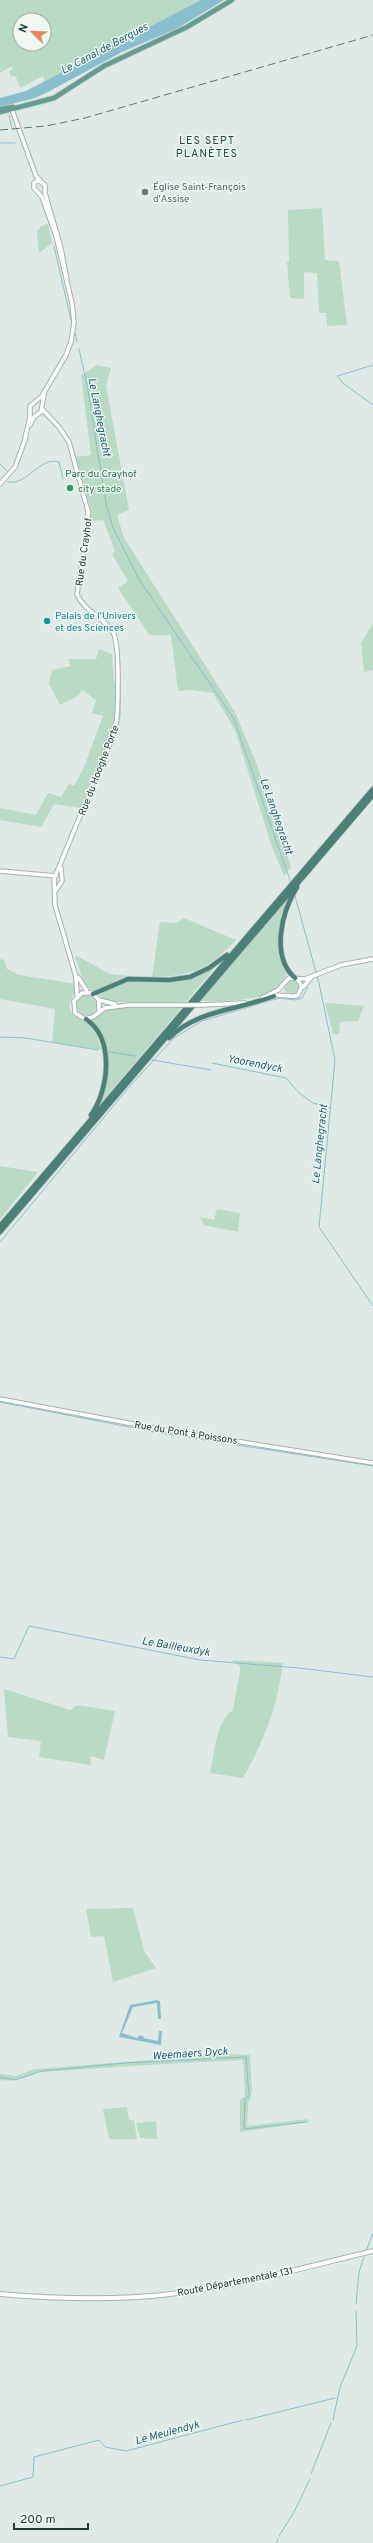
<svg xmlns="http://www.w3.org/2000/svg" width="373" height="2543" viewBox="0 0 373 2543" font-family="Overpass,sans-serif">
<rect width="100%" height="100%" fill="#dfeae6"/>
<path fill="#b9dac4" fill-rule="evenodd" d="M 0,0 L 201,0 L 44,82 L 43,76 L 20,88 L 16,77 L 12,76 L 12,79 L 9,71 L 13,69 L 12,66 L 0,73 ZM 20,20 L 44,20 L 44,44 L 20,44 Z
M 322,208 L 325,260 L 339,261 L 347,325 L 327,326 L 326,313 L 319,313 L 317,273 L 304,272 L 304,299 L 290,298 L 287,262 L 289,262 L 288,210 Z
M 48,224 L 52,243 L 39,253 L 37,232 L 41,226 Z
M 97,365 L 111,368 L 106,386 L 129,510 L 117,515 L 124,538 L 235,712 L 257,765 L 291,867 L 284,876 L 272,847 L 235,730 L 213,693 L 192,690 L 178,691 L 171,635 L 150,635 L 148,633 L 118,588 L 128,581 L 112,554 L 115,551 L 103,520 L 90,521 L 91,510 L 76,457 L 91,455 L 81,375 Z
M 373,623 L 373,670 L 364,672 L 361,643 Z
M 99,649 L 112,654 L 114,682 L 121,682 L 121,715 L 118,730 L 86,809 L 54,804 L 41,827 L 0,820 L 0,808 L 36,815 L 48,793 L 61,797 L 69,784 L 74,786 L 84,767 L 103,716 L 92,713 L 96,700 L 82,690 L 79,695 L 60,705 L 49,684 L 52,670 L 71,666 L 68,659 L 96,659 Z
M 288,898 L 278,937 L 287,974 C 284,978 282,983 279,987 C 266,1002 219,1001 200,1001 Z
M 184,918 L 236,940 C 208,969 193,976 152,977 L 160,922 L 176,923 Z
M 77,956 L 110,974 L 131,976 L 121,978 L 95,992 L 85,985 L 75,957 Z
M 0,959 L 4,960 L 7,969 L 19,975 L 76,984 C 77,993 68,1000 70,1009 C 73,1018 80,1017 87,1022 C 95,1028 99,1041 101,1050 L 52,1042 L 55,1009 L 0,999 Z
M 216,966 L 186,1002 L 120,1002 L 103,1000 L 100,995 L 123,981 L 164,982 L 188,979 Z
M284 987a8 8 0 1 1 16 0a8 8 0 1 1-16 0Z
M75 1006a11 11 0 1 1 22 0a11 11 0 1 1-22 0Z
M 325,1003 L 364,1006 L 358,1021 L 340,1022 L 339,1034 L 333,1034 Z
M 182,1007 L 100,1104 C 109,1075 109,1047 92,1021 L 104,1010 L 113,1008 Z
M 0,1166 L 38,1172 L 0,1219 Z
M 217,1209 L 240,1213 L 238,1232 L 204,1225 L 200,1217 L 214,1220 Z
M 231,1660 L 283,1663 C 276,1711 266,1736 243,1778 L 210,1773 C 215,1754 215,1722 233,1710 L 240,1671 L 240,1666 Z
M 4,1689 L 70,1710 L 77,1705 L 115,1711 L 104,1760 L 90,1756 L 91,1765 L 39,1757 L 41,1741 L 8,1737 Z
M 133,1908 L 144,1951 L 156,1968 L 113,1982 L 104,1936 L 91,1937 L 86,1909 Z
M 227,2054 L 250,2055 L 252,2092 L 248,2104 L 247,2126 L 308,2119 L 309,2122 L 240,2132 L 240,2100 L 245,2096 L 243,2060 C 176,2063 110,2067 44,2072 C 28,2074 17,2083 0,2080 L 0,2074 L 16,2076 L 35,2069 Z
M 127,2107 L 129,2120 L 134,2120 L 137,2139 L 109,2139 L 103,2109 Z
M 156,2121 L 157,2139 L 140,2138 L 136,2123 Z"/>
<path fill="#89bfcd" d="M 201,0 L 224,0 L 178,28 L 122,52 L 48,92 L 35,98 L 0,107 L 0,98 L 26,91 Z
M 157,2000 L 160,2001 L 161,2019 L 158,2019 L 157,2003 L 133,2007 L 122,2033 L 137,2038 L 140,2035 L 143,2036 L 144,2038 L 158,2041 L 159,2031 L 162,2031 L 161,2045 L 119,2037 L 130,2005 Z"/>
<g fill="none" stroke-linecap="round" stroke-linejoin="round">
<path stroke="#89bfcd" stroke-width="1" d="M 9,115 L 12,129
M 0,143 L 15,143
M 54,246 L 71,320
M 75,333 L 77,342
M 79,349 L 87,385 L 106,503 L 113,528 L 140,581 L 234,719 L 291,883
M 373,365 L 337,376 L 343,383 L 373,405
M 0,464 L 8,472
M 8,482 C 27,486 40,456 59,462 L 63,479
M 295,896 L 319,983 L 335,1060 L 319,1227 L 373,1306
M 0,1037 L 26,1038 L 98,1050
M 110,1052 L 135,1056
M 152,1060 L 211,1070
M 212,1063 L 286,1078 L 299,1093 L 313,1103 L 331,1108
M 0,1242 L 130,1086 L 174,1038 L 202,1021 L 279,998 L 296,1000 L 302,998 L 308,987
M 0,1402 L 160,1433 L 373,1466
M 0,1657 L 14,1659 L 29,1626 L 200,1660 L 299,1668 L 373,1677
M 0,2077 L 15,2080 L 42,2071 L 125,2063 L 246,2057 L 249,2096 L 245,2099 L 244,2129 L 306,2122
M 366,2251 L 373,2233
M 356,2304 L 359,2272 L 364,2257
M 246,2420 L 335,2398
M 333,2420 L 340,2387 L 357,2346 L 356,2311
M 311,2474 L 331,2423
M 0,2486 L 33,2477 L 34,2457 L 99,2440 L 105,2447 L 126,2451 L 243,2420
M 279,2536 L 294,2512 L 310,2479
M 276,2543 L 278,2539"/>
<g stroke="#a2b1ad" stroke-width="5.5">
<path id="tertiary" d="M 11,107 L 36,176 L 40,180
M 42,409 L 59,427 L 69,442 L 88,511 L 88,525 L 77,594 C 83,610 104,618 113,632 C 120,644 119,719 114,734 L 54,879 L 55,905 L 76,977 L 77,995
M 30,425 L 34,417 L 41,412 L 44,395
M 25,438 L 30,417 L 30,406 L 42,396 L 66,355 L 71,342 L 74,323 L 72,303 L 56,236 L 42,197 L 34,188 L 34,183 L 38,180 L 45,185 L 45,193 L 61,248 L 67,281
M 0,484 L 15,467 L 26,437
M 0,871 L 56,876
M 56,890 L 62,881 L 61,868
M 78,977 L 87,991
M 303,987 L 311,978
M 272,996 C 284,993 291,999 298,995 L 302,986 L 297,979
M 262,998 L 278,990 L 289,978 L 305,979 L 341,965 L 373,959
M 99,1000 L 115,1004
M 127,1005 L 176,1005
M 202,1005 L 245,1003
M 99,1011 L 99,1000 L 92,993 L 82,993 L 74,1001 L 75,1013 L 85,1019 L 93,1017 L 105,1008 L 129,1005
M 0,1399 L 160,1429 L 373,1463"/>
</g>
<g stroke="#9fb5ae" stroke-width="6">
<path id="secondary" d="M 0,2294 C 57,2299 113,2301 170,2294 C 239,2286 306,2267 373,2251"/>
</g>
<g stroke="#bcc4c2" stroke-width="6">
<path id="primary" d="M 0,109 L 13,107
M 0,112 L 54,98 L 104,66 L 187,27 L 232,0"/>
</g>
<g stroke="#bcc4c2" stroke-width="6">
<path id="trunk" d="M 295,978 C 270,956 282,911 297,887
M 93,994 L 128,979 L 169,980 L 190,977 L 209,968 L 227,955
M 86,1019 C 115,1039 109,1090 91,1115
M 169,1038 C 197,1010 238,1010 274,996
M 0,1226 L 373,789
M 0,1232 L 373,795"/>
</g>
<use href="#tertiary" stroke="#fff" stroke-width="3.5"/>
<use href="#secondary" stroke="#fff" stroke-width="4"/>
<use href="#primary" stroke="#659d92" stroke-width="4.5"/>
<use href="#trunk" stroke="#4a8077" stroke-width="4.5"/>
<path stroke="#5b756f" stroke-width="1" stroke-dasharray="8 4" stroke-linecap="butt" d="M 0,130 L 46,126 L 85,118 L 373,35"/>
<g stroke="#a2b1ad" stroke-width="5.5" stroke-linecap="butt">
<path id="tertiary-bridge" d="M 176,1005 L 202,1005"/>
</g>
<use href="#tertiary-bridge" stroke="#fff" stroke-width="3.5"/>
</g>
<circle fill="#6b7280" stroke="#eff7f3" stroke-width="1.5" cx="145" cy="192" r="4"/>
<circle fill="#2e9e5b" stroke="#eff7f3" stroke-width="1.5" cx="70" cy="488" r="4"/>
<circle fill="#0f9aa8" stroke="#eff7f3" stroke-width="1.5" cx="47" cy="621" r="4"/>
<g text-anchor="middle" stroke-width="3" stroke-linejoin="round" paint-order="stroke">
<g font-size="10" fill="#5b616d" stroke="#eff7f3" text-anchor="start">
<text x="153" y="190">Église Saint-François<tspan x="153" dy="12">d'Assise</tspan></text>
</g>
<g font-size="10" fill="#2d6e4a" stroke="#eff7f3">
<text x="101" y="477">Parc du Crayhof</text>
</g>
<g font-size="10" fill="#27864d" stroke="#eff7f3" text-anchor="start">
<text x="78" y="492">city stade</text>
</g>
<g font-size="10" fill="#213934" stroke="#eff7f3">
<text transform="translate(83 552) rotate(-82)" y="4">Rue du Crayhof</text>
<text transform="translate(98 770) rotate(-69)" y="4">Rue du Hooghe Porte</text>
<text transform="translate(186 1432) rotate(9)" y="4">Rue du Pont à Poissons</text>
<text transform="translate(235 2281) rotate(-11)" y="4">Route Départementale 131</text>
</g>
<g font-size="10" fill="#0d838f" stroke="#eff7f3" text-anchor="start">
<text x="55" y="619">Palais de l'Univers<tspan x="55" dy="12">et des Sciences</tspan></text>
</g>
<g font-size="11" font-style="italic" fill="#1e5f72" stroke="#eff7f3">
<text transform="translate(104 48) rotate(-28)" y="4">Le Canal de Bergues</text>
<text transform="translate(100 417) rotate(79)" y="4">Le Langhegracht</text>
<text transform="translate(277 816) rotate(71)" y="4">Le Langhegracht</text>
<text transform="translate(255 1063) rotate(11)" y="4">Yoorendyck</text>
<text transform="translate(319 1144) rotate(-84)" y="4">Le Langhegracht</text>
<text transform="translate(176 1646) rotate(10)" y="4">Le Bailleuxdyk</text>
<text transform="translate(190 2053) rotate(-4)" y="4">Weemaers Dyck</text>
<text transform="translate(167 2432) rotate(-15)" y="4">Le Meulendyk</text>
</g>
<g font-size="11" letter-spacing="1" fill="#1e4a42" stroke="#eff7f3">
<text x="207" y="144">LES SEPT<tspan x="207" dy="13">PLANÈTES</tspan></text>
</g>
</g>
<g transform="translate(32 32) rotate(293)"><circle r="19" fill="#eff7f3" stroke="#9daba7"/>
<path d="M0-3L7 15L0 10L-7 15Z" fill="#ec875b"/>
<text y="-6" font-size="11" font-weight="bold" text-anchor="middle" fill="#213934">N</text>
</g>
<path d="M14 2523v6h74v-6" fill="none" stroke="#213934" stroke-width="2"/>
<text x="20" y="2523" font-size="12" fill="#213934" stroke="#eff7f3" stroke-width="3" paint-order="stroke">200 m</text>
</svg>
